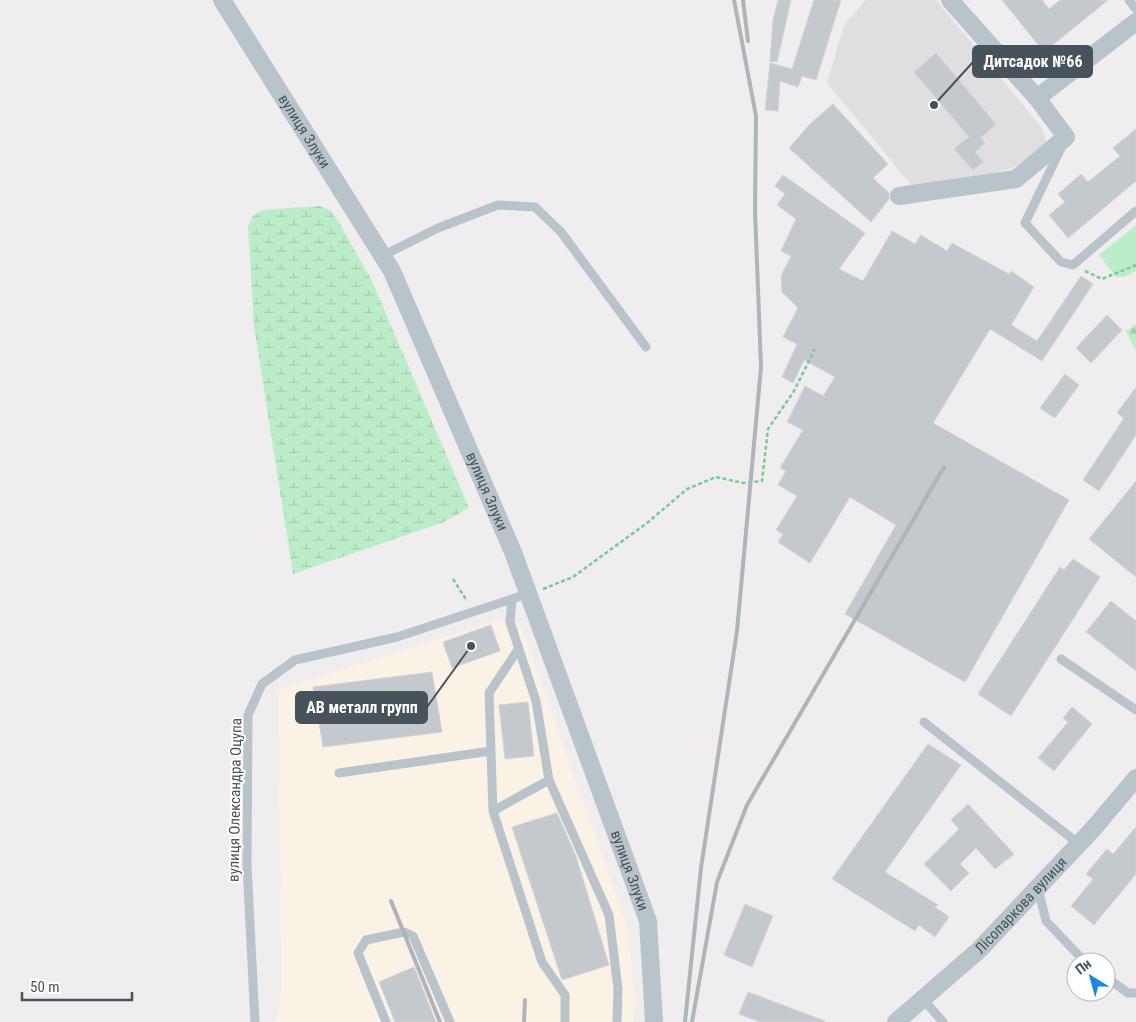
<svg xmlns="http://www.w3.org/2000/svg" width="1136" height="1022" viewBox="0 0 1136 1022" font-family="'Roboto Condensed',sans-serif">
<defs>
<pattern id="forest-firs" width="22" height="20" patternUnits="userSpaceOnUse" patternTransform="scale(1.25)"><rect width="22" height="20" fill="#bcedc9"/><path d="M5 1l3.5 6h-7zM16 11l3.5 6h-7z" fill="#a3cdaf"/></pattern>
<pattern id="wetland-marsh" width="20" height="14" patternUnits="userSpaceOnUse" patternTransform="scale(1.25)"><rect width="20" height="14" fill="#bcedc9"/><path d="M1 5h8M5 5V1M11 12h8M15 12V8" fill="none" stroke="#a3cdaf"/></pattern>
</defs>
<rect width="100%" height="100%" fill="#f0edee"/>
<path fill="#fbf2e6" d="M 499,620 L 520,624 L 626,923 L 635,996 L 634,1022 L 276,1022 L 282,986 L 278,690 Z"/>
<path fill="#e1dedf" d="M 866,0 L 936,0 L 1041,127 L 1052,154 L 922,198 L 827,83 L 844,25 Z"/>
<path fill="url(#forest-firs)" d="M 1136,324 L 1136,351 L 1126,331 Z"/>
<path fill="url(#wetland-marsh)" d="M 319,206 L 330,210 L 340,224 L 372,281 L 469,508 L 444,522 L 293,574 L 254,326 L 248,227 L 252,217 L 262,210 Z"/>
<path fill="#bcedc9" d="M 1136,225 L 1136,271 L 1124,277 L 1116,277 L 1099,255 Z"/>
<path fill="#c4c9cd" stroke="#d1d4d9" d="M 778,0 L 791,0 L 777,62 L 770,61 L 773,20 Z
M 814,0 L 841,0 L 816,80 L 802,76 L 798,87 L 780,81 L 778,111 L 765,110 L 770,63 L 792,69 Z
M 1002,0 L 1042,0 L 1049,9 L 1060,0 L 1108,0 L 1044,52 Z
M 936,53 L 996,124 L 980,138 L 985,143 L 975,152 L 983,162 L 973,170 L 954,149 L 969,137 L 914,72 Z
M 833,104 L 888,164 L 873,178 L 889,193 L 889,199 L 871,222 L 789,148 L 811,123 Z
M 1136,129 L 1136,181 L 1068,238 L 1049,215 L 1065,202 L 1058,194 L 1081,174 L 1088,182 L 1120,156 L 1113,148 Z
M 783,175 L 865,233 L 839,269 L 863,281 L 892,231 L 915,244 L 921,235 L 947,251 L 952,243 L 1009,274 L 1011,271 L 1034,287 L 1011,325 L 1037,341 L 1081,276 L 1093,284 L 1042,361 L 990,329 L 933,423 L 1069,500 L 965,682 L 845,614 L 896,525 L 850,497 L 810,563 L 778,542 L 783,534 L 776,530 L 797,496 L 778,485 L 786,471 L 780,468 L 803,430 L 787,422 L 805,386 L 823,396 L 835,377 L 804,360 L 793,383 L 782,377 L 797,344 L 783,337 L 798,308 L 782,292 L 781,276 L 791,256 L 781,251 L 796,219 L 777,205 L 785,194 L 775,186 Z
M 1107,315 L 1122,330 L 1091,363 L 1076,348 Z
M 1065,374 L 1079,385 L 1055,418 L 1040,408 Z
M 1136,387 L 1136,435 L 1099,491 L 1083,480 L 1124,418 L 1117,413 Z
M 1136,481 L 1136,577 L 1089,539 Z
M 1073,559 L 1100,577 L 1011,716 L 978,694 L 1060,567 L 1064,570 Z
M 1111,601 L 1136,621 L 1136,671 L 1086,632 Z
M 491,625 L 500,651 L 452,668 L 443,642 Z
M 432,672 L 442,732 L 323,747 L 313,687 Z
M 528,702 L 534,756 L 505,759 L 499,705 Z
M 1072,707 L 1092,724 L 1054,771 L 1038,758 L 1068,722 L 1063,718 Z
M 928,744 L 961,765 L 885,872 L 938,905 L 935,907 L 949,917 L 935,937 L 919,925 L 915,931 L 832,879 Z
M 968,804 L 1014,854 L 995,869 L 976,848 L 960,864 L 969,873 L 951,891 L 924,864 L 959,829 L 951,820 Z
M 557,813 L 576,856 L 609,965 L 562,980 L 512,827 Z
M 1136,827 L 1136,874 L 1094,925 L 1071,906 L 1093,879 L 1086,874 L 1107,849 L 1113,854 Z
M 745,904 L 773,916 L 752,967 L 724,955 Z
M 414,967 L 436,1022 L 395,1022 L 379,982 Z
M 748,992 L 825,1021 L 824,1022 L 760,1022 L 739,1014 Z"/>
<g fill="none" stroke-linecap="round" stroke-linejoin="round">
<path stroke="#75ca95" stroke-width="2.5" stroke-dasharray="4 2.5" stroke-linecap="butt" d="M 1085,271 L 1102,279 L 1136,265
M 453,579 L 467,601
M 543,589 L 573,577 L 647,523 L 687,489 L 716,477 L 743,483 L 762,481 L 768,429 L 794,391 L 815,349"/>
<path stroke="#b9c4ca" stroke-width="9" d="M 1129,0 L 1136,9
M 1063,144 L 1025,223 L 1061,262 L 1073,265 L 1136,211
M 382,256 L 438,228 L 498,205 L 535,207 L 561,232 L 646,347
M 512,599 L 510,622 L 536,701 L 549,780 L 609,915 L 618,989 L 617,1022
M 519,648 L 489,693 L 493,811 L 542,962 L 565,995 L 565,1022
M 1061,659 L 1136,710
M 924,722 L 1079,844
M 339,773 L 491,751
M 493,811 L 549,780
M 1038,888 L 1046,921 L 1085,962
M 1106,977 L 1128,993 L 1136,993
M 923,999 L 943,1022
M 255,1022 L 247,865 L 248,715 L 262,684 L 295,660 L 397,637 L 527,594
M 386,1022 L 358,953 L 366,940 L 404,932 L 413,936 L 450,1022"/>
<g stroke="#b9c4ca" stroke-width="18">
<path id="s1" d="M 222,0 L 392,271 L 513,552 L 648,921 L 654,1022"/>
<path d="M 1037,98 L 1136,22"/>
<path d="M 899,196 L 1016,179 L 1066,137 L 1037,98 L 950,0"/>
<path id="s2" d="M 896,1022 L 979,950 L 1093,829 L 1136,778"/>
</g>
<path stroke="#b0b4b8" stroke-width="4" d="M 743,0 L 748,41
M 391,901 L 440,1022
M 524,1022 L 525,1000
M 685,1022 L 701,868 L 737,631 L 761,367 L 755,211 L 756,116 L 734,0
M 692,1022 L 717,882 L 747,805 L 944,467"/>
</g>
<g text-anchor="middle" stroke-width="4" stroke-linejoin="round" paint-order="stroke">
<g font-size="15" fill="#46535a" stroke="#fff">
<text dy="5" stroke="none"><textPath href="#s1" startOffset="155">вулиця Злуки</textPath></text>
<text dy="5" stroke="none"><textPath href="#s1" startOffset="560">вулиця Злуки</textPath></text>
<text transform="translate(235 800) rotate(-89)" y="5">вулиця Олександра Оцупа</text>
<text dy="5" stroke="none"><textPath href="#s1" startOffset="965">вулиця Злуки</textPath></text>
<text dy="5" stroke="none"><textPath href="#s2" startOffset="171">Лісопаркова вулиця</textPath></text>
</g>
</g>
<path fill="none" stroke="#46535a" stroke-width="2" d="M934 105L973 62M471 646L427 707"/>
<g fill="#46535a" stroke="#fff" stroke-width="2">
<circle cx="934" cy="105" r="5"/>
<circle cx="471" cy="646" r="5"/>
</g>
<g fill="#46535a" stroke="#46535a" stroke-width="2">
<rect x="973" y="46" width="119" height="31" rx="5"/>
<rect x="296" y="692" width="131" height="31" rx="5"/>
</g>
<g font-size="16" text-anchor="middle" font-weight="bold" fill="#fff">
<text x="1033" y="67">Дитсадок №66</text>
<text x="362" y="713">АВ металл групп</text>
</g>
<g transform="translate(1091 977) rotate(323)"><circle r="24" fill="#ffffff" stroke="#b5babd"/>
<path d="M0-4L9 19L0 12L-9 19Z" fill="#1d88db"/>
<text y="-8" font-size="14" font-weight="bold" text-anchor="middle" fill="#46535a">Пн</text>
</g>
<path d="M22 992v8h110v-8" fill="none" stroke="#46535a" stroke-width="2.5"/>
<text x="30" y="992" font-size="15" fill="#46535a" stroke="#ffffff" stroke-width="4" paint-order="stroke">50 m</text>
</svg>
